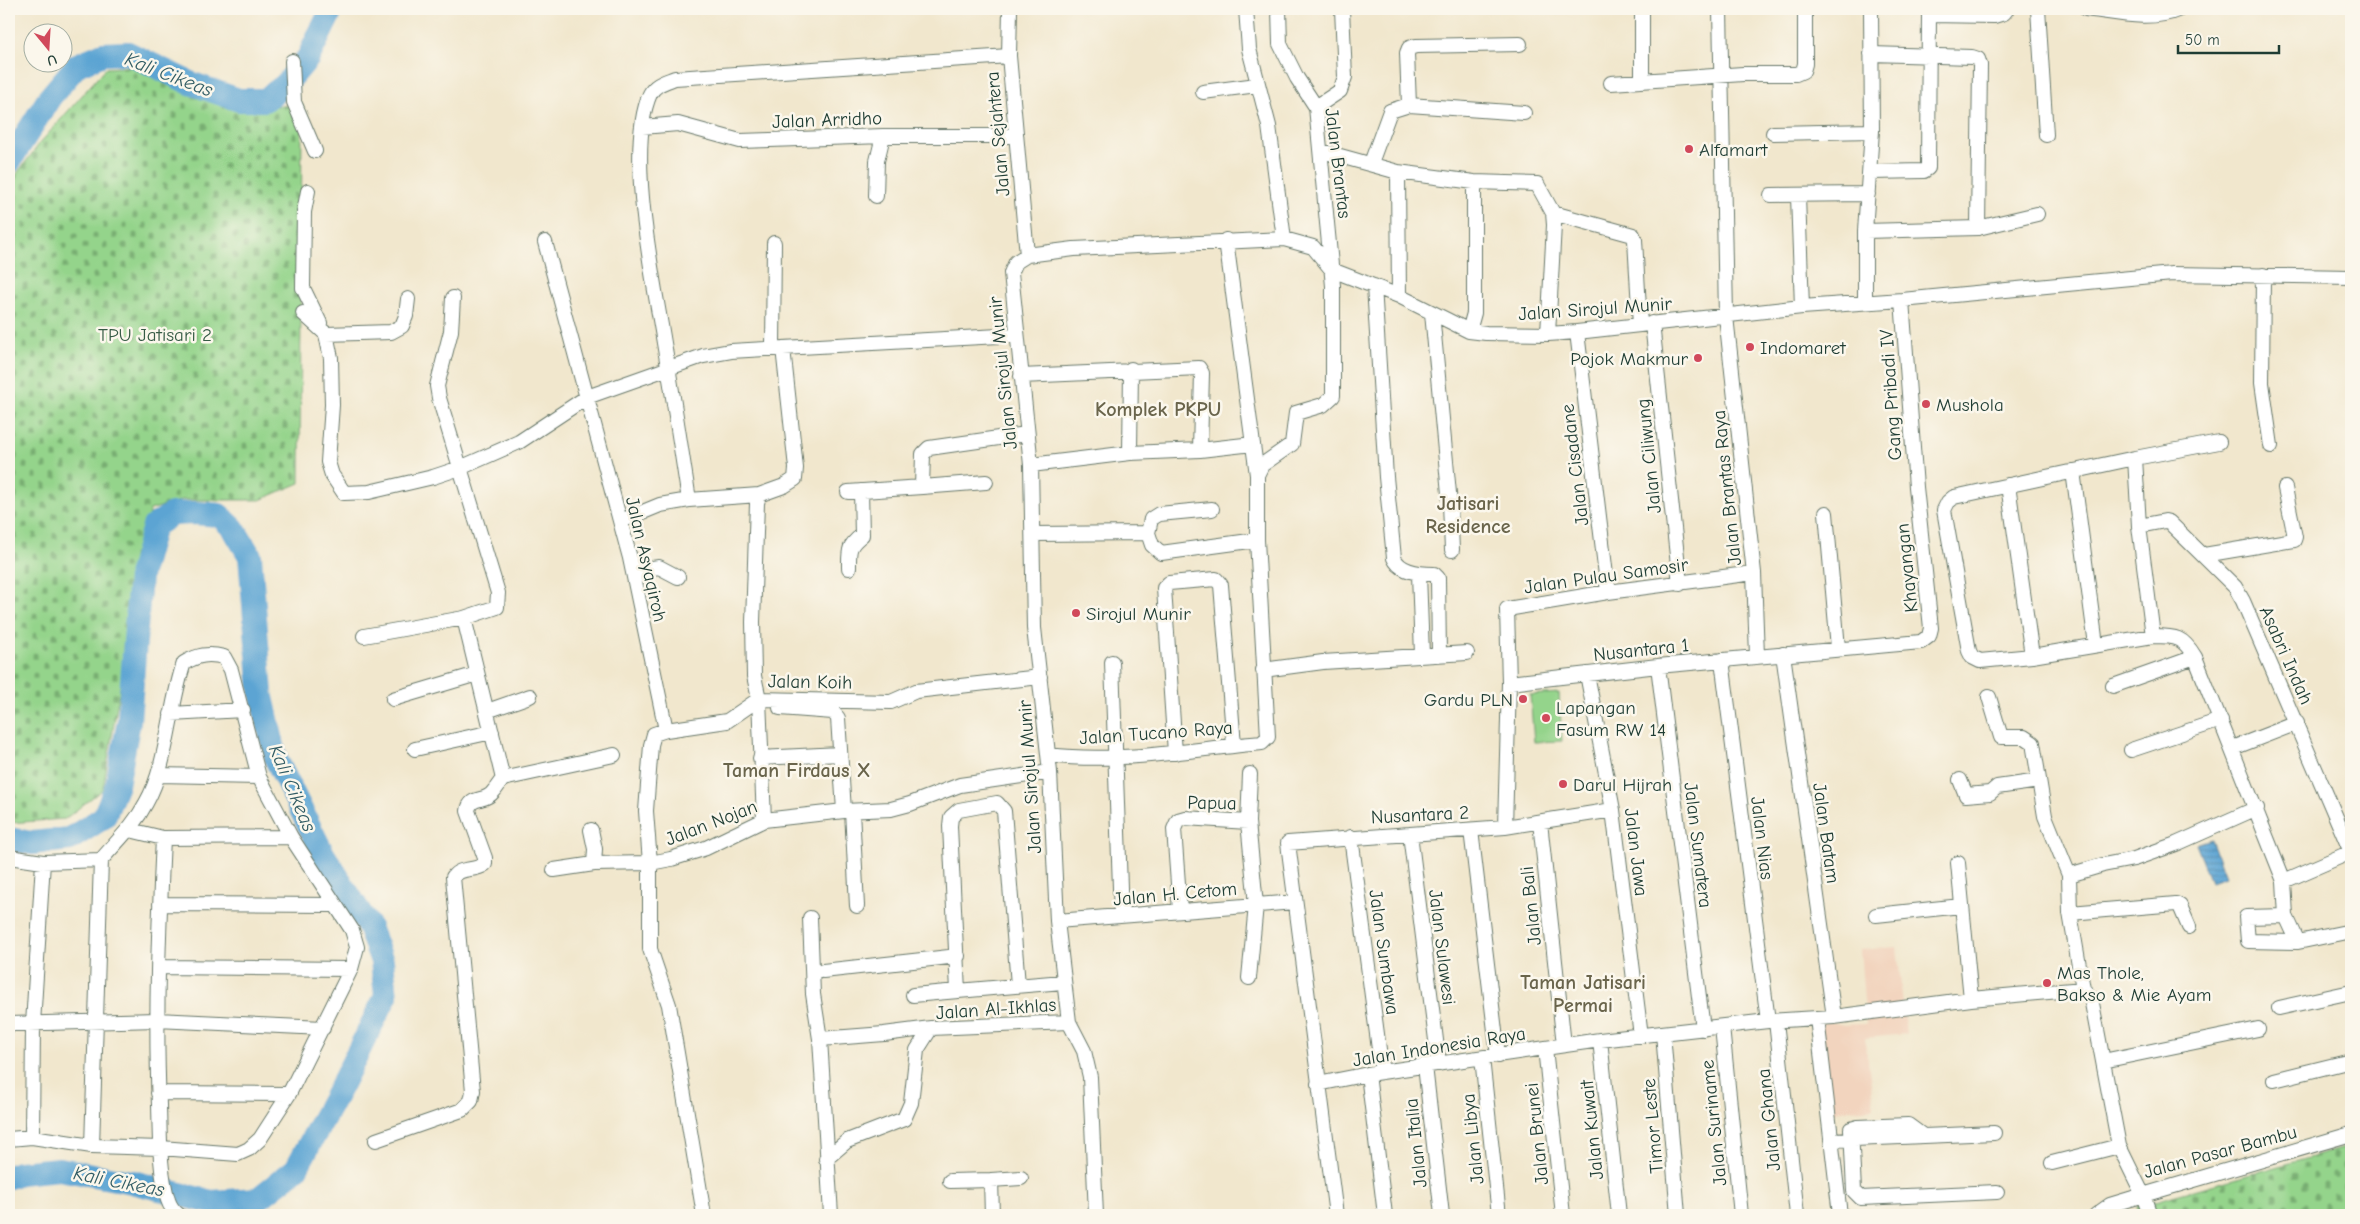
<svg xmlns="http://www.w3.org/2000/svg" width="2360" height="1224" viewBox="0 0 2360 1224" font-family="'Comic Neue',sans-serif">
<defs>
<pattern id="cemetery-stones" width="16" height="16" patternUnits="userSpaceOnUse" patternTransform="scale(1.25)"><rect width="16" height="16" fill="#94d48b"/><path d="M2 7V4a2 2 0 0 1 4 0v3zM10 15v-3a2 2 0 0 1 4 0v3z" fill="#78ad72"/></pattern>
<pattern id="water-rules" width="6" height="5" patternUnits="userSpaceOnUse" patternTransform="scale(1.25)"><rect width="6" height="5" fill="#5ca4d3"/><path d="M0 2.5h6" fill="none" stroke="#4b87ac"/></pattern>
</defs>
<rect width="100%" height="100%" fill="#fbf7ec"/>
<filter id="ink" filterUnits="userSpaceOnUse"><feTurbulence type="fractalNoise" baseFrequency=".02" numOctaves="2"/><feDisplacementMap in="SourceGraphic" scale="10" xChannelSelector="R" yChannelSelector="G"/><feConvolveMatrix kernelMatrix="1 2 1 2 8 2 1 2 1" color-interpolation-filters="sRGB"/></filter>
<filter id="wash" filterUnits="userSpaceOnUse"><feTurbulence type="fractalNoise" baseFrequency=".0096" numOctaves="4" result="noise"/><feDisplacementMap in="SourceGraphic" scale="20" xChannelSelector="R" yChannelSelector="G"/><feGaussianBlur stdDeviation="1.12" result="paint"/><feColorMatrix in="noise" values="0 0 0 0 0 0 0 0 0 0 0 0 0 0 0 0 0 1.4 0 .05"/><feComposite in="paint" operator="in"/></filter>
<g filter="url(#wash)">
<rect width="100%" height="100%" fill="#f1e7cd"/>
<path fill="#f2d4be" d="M 1897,947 L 1906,1034 L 1865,1038 L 1874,1108 L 1825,1112 L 1817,1024 L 1831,1022 L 1844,1025 L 1866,1024 L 1860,950 Z"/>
<path fill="#94d48b" stroke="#5a8860" d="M 1559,693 L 1562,741 L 1534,742 L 1530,695 Z"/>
<path fill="url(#cemetery-stones)" stroke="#5a8860" d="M 140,66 L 231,107 L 302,105 L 300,483 L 260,500 L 183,500 L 150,510 L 103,789 L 65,819 L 9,823 L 9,184 L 40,143 L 106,68 Z
M 2351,1146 L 2351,1215 L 2139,1215 L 2137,1206 Z"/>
<path fill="url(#water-rules)" stroke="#3e7084" d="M 2211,839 L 2225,877 L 2211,882 L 2196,844 Z"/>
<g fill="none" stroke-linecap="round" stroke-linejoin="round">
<path stroke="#5ca4d3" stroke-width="24" d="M 9,162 L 50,97 L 77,65 L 103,54 L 128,53 L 190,83 L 239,100 L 265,100 L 285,85 L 308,58 L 332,9
M 9,839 L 32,843 L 70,839 L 104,817 L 117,785 L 129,721 L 140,576 L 154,526 L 172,514 L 195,513 L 219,515 L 233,528 L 250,556 L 261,693 L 276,759 L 323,854 L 369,927 L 382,961 L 386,996 L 342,1084 L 296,1169 L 258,1199 L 211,1202 L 132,1182 L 59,1169 L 19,1173 L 9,1177"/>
</g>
</g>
<g filter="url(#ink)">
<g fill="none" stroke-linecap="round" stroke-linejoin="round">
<g stroke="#68786a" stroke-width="16">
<path id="street" d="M 1010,9 L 1009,56 L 1027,255
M 1246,9 L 1249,49 L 1269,126 L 1284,239
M 1642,9 L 1642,81
M 1720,9 L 1726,316 L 1754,573 L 1757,656
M 2038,9 L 2046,135
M 2086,9 C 2117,13 2151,22 2180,9
M 1929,15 L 1994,16 L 2004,13 L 2007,9
M 1871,54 L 1972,57 L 1978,59 L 1980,65 L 1978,228
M 292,61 L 294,102 L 315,151
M 1611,83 L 1743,74 L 1796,74 L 1803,71 L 1805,64 L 1805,9
M 1203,92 L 1257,85
M 1409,105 L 1524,113
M 1316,107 L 1340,91 L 1345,77 L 1342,9
M 642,127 L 678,124 L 740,141 L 883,136 L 1016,136
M 1773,133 L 1872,131
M 1322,151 L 1398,172 L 1474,182 L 1537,184 L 1553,213 L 1554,225 L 1548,334
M 1371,163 L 1390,111 L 1409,105 L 1407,53 L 1409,48 L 1416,46 L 1520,44
M 1398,172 L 1399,296
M 1871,172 L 1924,171 L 1928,168 L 1929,9
M 308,191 L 304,212 L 303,288 L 320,323
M 1771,195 L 1868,194
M 876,196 L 877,161 L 883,136
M 1798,196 L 1802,307
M 1553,213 L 1633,235 L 1635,240 L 1640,325
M 1865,231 L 1978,228 L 2037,214
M 545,242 L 630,558 L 666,730
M 2263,275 L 2262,383 L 2271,446
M 1374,286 L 1386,477 L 1394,558 C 1400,572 1421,574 1434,574 L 1438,578 L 1439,655
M 453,298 L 451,331 L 437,386 L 439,398 L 498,593 L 497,607 L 464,618 L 503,779 L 614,755
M 1865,301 L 1865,231 L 1872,131 L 1871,9
M 303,313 L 326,334 L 331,358 L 332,405 L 328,462 L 332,475 L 344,493 L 369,492 L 433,477 L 460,468 L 519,442 L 587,397 L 703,356 L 731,351 L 1017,335
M 1432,313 L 1450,504 L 1452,550
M 1652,323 L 1680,584
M 1469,331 L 1474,313 L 1474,182
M 1577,332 L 1608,592
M 326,334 L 391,332 L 402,326 L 406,316 L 408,299
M 773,348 L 774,243
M 1021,376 L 1199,368 L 1202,373 L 1200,450
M 1130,453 L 1131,369
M 2135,458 L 2139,526 L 2153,636 L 2032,656 L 1980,661 L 1972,657 L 1969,651 L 1944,510 L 1948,502 L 1954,497 Z
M 2135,458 L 2219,442
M 1031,465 L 1130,453 L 1200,450 L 1253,444
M 2073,471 L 2096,645
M 1257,475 L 1262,465 L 1292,444 L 1296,413 L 1323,405 L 1333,396 L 1333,286 L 1316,107 L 1297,78 L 1280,44 L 1279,9
M 2008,485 L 2032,656
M 922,487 L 986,482
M 848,492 L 922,487 L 923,454 L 929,448 L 1027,434
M 689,500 C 681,448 673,395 664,343 C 654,281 625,151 650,94 C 655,84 665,82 675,78 L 1009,56
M 1826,513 L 1838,648
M 621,521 L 660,505 L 689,500 L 759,495
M 2139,526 L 2165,521 L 2169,522 L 2235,587 L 2243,601 L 2351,852
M 1148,533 L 1151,519 L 1159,514 L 1212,509
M 1033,534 L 1148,533 L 1152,545 L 1161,553 L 1257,540
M 2204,555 L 2294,540 L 2295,537 L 2285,488
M 849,568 C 849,550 848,546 862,535 L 861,491
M 633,571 L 659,567 L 678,577
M 1419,574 L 1422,655
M 364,636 L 464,618
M 2153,636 C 2176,636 2183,637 2195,657 L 2284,881 L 2286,916 L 2298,942 L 2351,931
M 1783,654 L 1834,1017
M 1722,660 L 1768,1021
M 1112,662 L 1121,916
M 1658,666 L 1703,1029
M 1263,670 L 1323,662 L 1467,653
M 1587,674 L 1613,810 L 1641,1036
M 1509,683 L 1658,666 L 1921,642 L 1929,636 L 1931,628 L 1916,487 L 1902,300
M 2113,686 L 2195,657
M 1989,697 L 2001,737 L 2024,737 L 2033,743 L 2045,816 L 2069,875 L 2070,913 L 2083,989
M 393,699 L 477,674
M 780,708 L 833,712 L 838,718 L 844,811
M 487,711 L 530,696
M 171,714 L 243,710
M 2233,748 L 2297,723
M 415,749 L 492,732
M 2131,750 L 2221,720
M 1175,753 L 1164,588 L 1169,583 L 1216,579 L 1221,585 L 1234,745
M 1049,755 C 1119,764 1192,749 1262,743 L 1268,737 L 1257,540 L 1257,475 L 1226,240
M 760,758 L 840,754
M 158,775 L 259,777
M 1960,780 L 1966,795 L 1990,793 L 1997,787 L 2039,781
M 852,811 L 857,906
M 764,820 L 759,699 L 754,676 L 753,622 L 757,503 L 759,495 L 784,486 L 795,479 L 796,468 L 783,348
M 1540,822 L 1564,1045
M 1505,827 L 1509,683 L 1507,609 L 1608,592 L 1754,573
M 130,830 L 163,838 L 291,837
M 591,830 L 595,849 L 594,864 L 650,863 L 671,859 L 706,848 L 764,820 L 844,811 L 891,809 L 910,804 L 960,785 L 1050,772
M 1471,830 L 1498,1056
M 1410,834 L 1439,1064
M 1351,837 L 1382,1072
M 163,838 C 159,927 155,1016 159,1105 C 160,1136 159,1170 168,1200 C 170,1206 173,1211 179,1215
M 9,857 L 43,862 L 101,860 C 117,841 134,826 146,803 C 168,765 169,706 184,663 C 198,655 208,653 224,657 L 231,670 L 259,777 L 291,837 L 352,930 L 357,947 L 351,969 L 289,1094 L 260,1139 L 249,1149 L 238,1154 L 161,1148 L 92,1146 L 32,1137 L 9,1139
M 1958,863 L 1971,999
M 554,870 L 594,864
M 2069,875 L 2103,865 L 2134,859 L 2176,844 L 2257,808
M 2284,881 L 2351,852
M 160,904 L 335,905
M 1180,911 L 1174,829 L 1178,820 L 1185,818 L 1248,822
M 2070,913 L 2176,904 L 2180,906 L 2189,927
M 1876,915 L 1961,906
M 2286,916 L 2246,917 L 2248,941 L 2298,942
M 810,918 L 813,994 L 820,1039 L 831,1215
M 1057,921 L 1295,902
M 159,967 L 351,969
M 823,971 L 958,956
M 1249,978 L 1256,905 L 1248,822 L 1250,774
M 1018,985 L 1004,811 L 997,803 L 959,810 L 951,817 L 950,826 L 958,991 L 1063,982
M 913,995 L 958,991
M 2279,1008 L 2351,992
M 1817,1018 L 1840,1215
M 1776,1021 L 1797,1215
M 9,1024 L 157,1020 L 323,1028
M 1722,1027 L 1741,1215
M 1663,1033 L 1678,1215
M 820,1039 L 884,1034 L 931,1028
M 1600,1040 L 1619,1215
M 1545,1048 L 1563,1215
M 1482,1058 L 1499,1215
M 2103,1061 L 2258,1029
M 1425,1066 L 1442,1215
M 1368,1074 L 1385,1215
M 2274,1080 L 2351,1061
M 1318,1084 L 1368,1074 L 1600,1040 L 1768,1021 L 1834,1017 L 1971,999 L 2083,989 L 2091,998 L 2119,1146 L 2143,1195 L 2351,1134
M 158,1093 L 289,1094
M 1923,1136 L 1908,1125 L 1858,1127 L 1851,1129 L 1854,1191 L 1861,1198 L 1997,1192
M 32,1137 L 33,1024 L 43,862
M 376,1140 L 462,1110 L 471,1101 L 473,1091 L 453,877 C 461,866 475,872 485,864 L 485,858 L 468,811 C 470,795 485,803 493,792 C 497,788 499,783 503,779
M 1831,1140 L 1994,1133
M 92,1146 L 101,860
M 826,1159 L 847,1141 L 904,1119 L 911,1103 L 917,1050 L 931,1028 L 1069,1022
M 2052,1163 L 2119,1146
M 950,1181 L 991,1180
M 704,1215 L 669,1005 L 650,949 L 650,863 L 646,811 L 651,745 L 654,734 L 666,730 L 727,721 L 759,699 L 891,702 L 916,691 L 1040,677
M 992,1215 L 991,1180 L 1021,1178
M 1096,1215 L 1090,1077 L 1084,1051 L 1069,1022 L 1057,921 L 1050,772 L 1034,628 L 1031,465 L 1011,273 L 1016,262 L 1027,255 L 1074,249 L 1284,239 L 1313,247 L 1332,270 L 1399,296 L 1469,331 L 1486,333 L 1548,334 L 1577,332 L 1802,307 L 1902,300 L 2172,274 L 2351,277
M 1336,1215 L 1288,843 L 1505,827 L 1613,810
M 2096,1215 L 2110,1205 L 2143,1195 L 2150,1215"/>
</g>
<use href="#street" stroke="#fff" stroke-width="14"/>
</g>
</g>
<g fill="#d1495b" stroke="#fbf7ec" stroke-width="2">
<circle cx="1689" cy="149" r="5"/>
<circle cx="1750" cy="347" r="5"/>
<circle cx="1698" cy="358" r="5"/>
<circle cx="1926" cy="404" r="5"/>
<circle cx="1076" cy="613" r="5"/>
<circle cx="1523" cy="699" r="5"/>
<circle cx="1546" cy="718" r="5"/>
<circle cx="1563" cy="784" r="5"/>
<circle cx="2047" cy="983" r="5"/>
</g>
<g text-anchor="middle" stroke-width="5" stroke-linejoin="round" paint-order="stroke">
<g font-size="19" fill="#1f3d34" stroke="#fbf7ec">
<text transform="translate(827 119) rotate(-2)" y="7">Jalan Arridho</text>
<text transform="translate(997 134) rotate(-95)" y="7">Jalan Sejahtera</text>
<text transform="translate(1339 163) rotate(83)" y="7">Jalan Brantas</text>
<text transform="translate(1595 308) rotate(-4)" y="7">Jalan Sirojul Munir</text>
<text transform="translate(1002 373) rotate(-96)" y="7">Jalan Sirojul Munir</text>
<text transform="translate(1890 395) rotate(-94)" y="7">Gang Pribadi IV</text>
<text transform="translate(1648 456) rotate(-96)" y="7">Jalan Ciliwung</text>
<text transform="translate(1574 465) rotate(-97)" y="7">Jalan Cisadane</text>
<text transform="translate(1726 488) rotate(-96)" y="7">Jalan Brantas Raya</text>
<text transform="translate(647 559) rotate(77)" y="7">Jalan Asyaqiroh</text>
<text transform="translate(1906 568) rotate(-96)" y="7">Khayangan</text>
<text transform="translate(1606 575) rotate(-8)" y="7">Jalan Pulau Samosir</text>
<text transform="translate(1641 649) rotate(-6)" y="7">Nusantara 1</text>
<text transform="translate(2287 655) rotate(66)" y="7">Asabri Indah</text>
<text transform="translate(810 681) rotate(1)" y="7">Jalan Koih</text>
<text transform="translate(1156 732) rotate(-4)" y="7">Jalan Tucano Raya</text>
<text transform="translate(1029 777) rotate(-94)" y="7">Jalan Sirojul Munir</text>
<text transform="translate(1212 802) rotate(1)" y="7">Papua</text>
<text transform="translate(1420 814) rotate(-3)" y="7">Nusantara 2</text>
<text transform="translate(711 822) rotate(-21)" y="7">Jalan Nojan</text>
<text transform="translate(1827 833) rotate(82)" y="7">Jalan Batam</text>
<text transform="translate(1763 838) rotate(83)" y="7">Jalan Nias</text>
<text transform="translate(1699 845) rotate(83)" y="7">Jalan Sumatera</text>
<text transform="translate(1637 852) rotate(83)" y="7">Jalan Jawa</text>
<text transform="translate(1175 893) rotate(-5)" y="7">Jalan H. Cetom</text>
<text transform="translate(1530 906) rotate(-96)" y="7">Jalan Bali</text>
<text transform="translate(1443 947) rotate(83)" y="7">Jalan Sulawesi</text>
<text transform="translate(1385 952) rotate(82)" y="7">Jalan Sumbawa</text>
<text transform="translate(996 1008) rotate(-4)" y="7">Jalan Al-Ikhlas</text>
<text transform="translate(1439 1046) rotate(-9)" y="7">Jalan Indonesia Raya</text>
<text transform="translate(1768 1120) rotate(-96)" y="7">Jalan Ghana</text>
<text transform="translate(1713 1123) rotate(-96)" y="7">Jalan Suriname</text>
<text transform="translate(1652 1126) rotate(-95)" y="7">Timor Leste</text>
<text transform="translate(1591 1130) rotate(-96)" y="7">Jalan Kuwait</text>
<text transform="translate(1536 1134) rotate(-96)" y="7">Jalan Brunei</text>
<text transform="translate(1472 1139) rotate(-96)" y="7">Jalan Libya</text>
<text transform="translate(1415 1143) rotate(-96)" y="7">Jalan Italia</text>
<text transform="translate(2220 1151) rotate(-15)" y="7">Jalan Pasar Bambu</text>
</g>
<g font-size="19" fill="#1f3d34" stroke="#fbf7ec" text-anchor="start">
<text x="1699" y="156">Alfamart</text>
<text x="1760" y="354">Indomaret</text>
<text x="1688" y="365" text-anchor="end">Pojok Makmur</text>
<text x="1936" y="411">Mushola</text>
<text x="1086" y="620">Sirojul Munir</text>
<text x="1513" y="706" text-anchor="end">Gardu PLN</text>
<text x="1556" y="714">Lapangan<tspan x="1556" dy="22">Fasum RW 14</tspan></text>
<text x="1573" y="791">Darul Hijrah</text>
<text x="2057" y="979">Mas Thole,<tspan x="2057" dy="22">Bakso &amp; Mie Ayam</tspan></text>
</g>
<g font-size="19" fill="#365b45" stroke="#fbf7ec">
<text x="155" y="341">TPU Jatisari 2</text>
</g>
<g font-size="20" font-style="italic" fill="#315c64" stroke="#fbf7ec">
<text transform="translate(169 74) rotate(21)" y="7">Kali Cikeas</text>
<text transform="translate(293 788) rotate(67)" y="7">Kali Cikeas</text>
<text transform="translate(119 1181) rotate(11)" y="7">Kali Cikeas</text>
</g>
<g font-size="20" font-weight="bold" fill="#6a654c" stroke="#fbf7ec">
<text x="1158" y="416">Komplek PKPU</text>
<text x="1468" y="510">Jatisari<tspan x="1468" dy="23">Residence</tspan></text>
<text x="797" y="777">Taman Firdaus X</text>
<text x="1583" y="989">Taman Jatisari<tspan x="1583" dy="23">Permai</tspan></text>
</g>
</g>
<rect width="2360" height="1224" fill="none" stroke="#fbf7ec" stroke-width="30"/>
<g transform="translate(48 48) rotate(162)"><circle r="24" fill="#fbf7ec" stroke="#a3ada2"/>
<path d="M0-4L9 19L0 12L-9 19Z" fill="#d1495b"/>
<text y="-8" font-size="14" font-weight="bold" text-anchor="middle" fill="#1f3d34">U</text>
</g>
<path d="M2178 45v8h101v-8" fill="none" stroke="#1f3d34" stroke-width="2.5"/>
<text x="2185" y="45" font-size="15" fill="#1f3d34" stroke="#fbf7ec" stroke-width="4" paint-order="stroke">50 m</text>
</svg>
